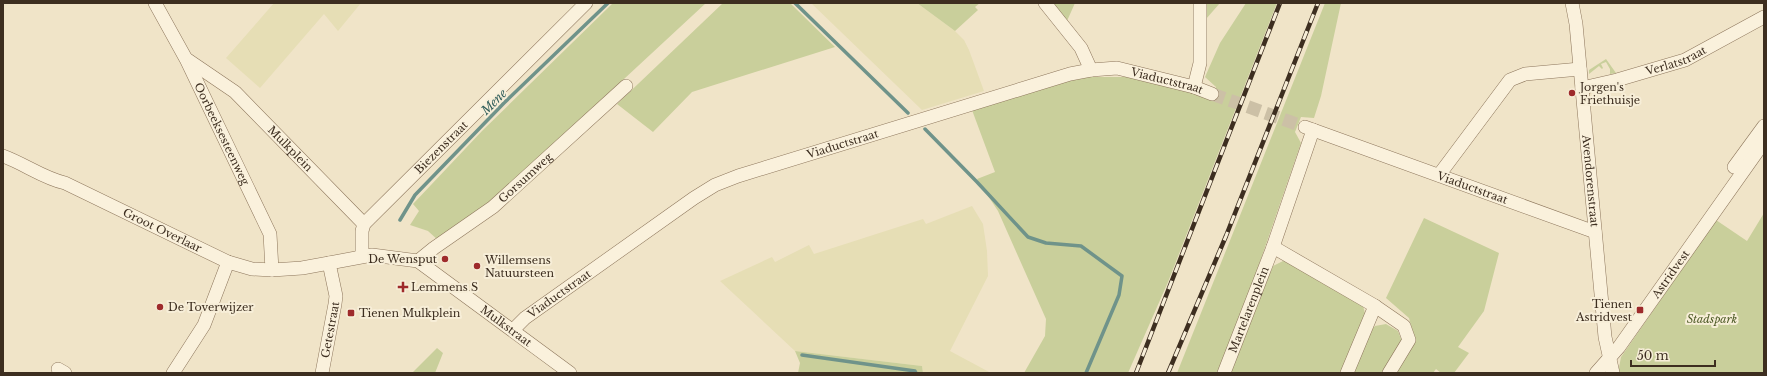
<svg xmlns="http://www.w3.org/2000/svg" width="1767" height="376" viewBox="0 0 1767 376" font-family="'Libre Baskerville',serif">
<rect width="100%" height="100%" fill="#f0e4c8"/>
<path fill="#e6deb5" d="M 274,3 L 361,3 L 338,31 L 324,14 L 260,88 L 226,58 Z
M 811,3 L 917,3 L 955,31 L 964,40 L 969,50 L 984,91 L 922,110 Z
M 972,206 L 983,224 L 987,251 L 988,276 L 950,351 L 991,373 L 923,373 L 922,366 L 795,351 L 720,281 L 772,257 L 775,262 L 809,245 L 814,254 L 923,219 L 926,224 Z"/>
<path fill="#c9cf9b" d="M 613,3 L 706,3 L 487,206 L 439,241 L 428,231 L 410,225 L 419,211 L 413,204 L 482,131 Z
M 723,3 L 790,3 L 835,47 L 692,92 L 653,132 L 617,104 Z
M 917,3 L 980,3 L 975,7 L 978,10 L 955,31 Z
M 1053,3 L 1075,3 L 1067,21 Z
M 1205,3 L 1220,3 L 1206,19 Z
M 1246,3 L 1277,3 L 1168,282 L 1128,373 L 1024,373 L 1045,336 L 1046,319 L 998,211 L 977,179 L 995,172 L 972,110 L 1080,77 L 1127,77 L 1194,91 L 1210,99 L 1216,87 L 1205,77 L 1220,43 Z
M 1325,3 L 1341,3 L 1321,96 L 1314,118 L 1301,117 L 1295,132 L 1301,143 L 1244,308 L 1219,373 L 1177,373 Z
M 1606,59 L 1616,73 L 1610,74 L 1610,69 L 1606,62 L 1601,64 L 1603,68 L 1602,69 L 1599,66 L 1589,74 L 1589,70 Z
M 1764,213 L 1764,373 L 1618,373 L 1621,357 L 1716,220 L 1747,241 Z
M 1424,218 L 1499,253 L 1484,311 L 1458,347 L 1469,353 L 1454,373 L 1441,373 L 1436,369 L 1433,373 L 1394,373 L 1414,338 L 1409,318 L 1386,298 Z
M 1287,259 L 1363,306 L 1366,317 L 1343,373 L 1230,373 L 1273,266 Z
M 1386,324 L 1398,331 L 1403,344 L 1383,373 L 1353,373 L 1371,330 L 1375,326 Z
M 437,348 L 443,353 L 435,373 L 412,373 Z
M 795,351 L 922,366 L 923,373 L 798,373 L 800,363 Z"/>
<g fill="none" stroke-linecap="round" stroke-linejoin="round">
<path stroke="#6f938a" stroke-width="3.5" d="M 795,3 L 908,113
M 925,129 L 977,182 L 1028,237 L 1046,243 L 1081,246 L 1122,276 L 1119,295 L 1086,373
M 400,220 L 415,195 L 504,103 L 608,3
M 802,355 L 915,371 L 916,373"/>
<path stroke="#ccc0a6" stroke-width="13" stroke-dasharray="13 6" stroke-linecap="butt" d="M 1212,94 L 1305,127"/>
<g stroke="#8d765c" stroke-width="14">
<g id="minor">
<path id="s1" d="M 155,3 L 186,59 L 270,234 L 272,270"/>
<path d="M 1045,3 L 1081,48 L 1091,70"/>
<path id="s2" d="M 1572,3 L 1576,24 L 1605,337 L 1613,373"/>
<path id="s3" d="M 188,60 L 235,92 L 364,224"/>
<path d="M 1194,87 L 1200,63 L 1200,3"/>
<path id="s4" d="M 1582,88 L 1617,80 L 1685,60 L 1764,17"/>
<path id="s5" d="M 1305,127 L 1595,232"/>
<path id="s6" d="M 3,156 C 25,164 43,178 65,183 L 228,262 L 252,269 L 272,270 L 302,268 L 372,255 L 418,261 L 570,373"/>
<path d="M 1734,167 L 1764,126"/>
<path d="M 1439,175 L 1510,80 L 1525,74 L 1580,69"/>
<path d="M 1273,247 L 1375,306 L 1404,326 L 1409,340 L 1389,373"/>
<path id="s7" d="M 362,256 L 362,231 L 364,224 L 586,3"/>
<path id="s8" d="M 418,261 L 434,248 L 493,207 L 626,86"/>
<path id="s9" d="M 513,330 L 525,318 L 694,198 L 715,185 L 738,176 L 1070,74 L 1091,70 L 1117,68 L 1194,87 L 1212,94"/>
<path d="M 58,369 L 65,373"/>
<path d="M 173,373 L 204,325 L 228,262"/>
<path id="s10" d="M 322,373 L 335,304 L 336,296 L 329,263"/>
<path id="s11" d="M 1224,373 L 1273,247 L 1313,130"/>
<path d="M 1347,373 L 1375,306"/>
<path id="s12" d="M 1596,373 L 1619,347 L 1764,142"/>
</g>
</g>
<use href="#minor" stroke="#faf1dc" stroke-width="13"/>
<g stroke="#3d2e20" stroke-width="4.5">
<path id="rail" d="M 1136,373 L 1280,3
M 1168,373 L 1226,236 L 1318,3"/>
</g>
<use href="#rail" stroke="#f7eed8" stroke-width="3" stroke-dasharray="9" stroke-linecap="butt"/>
</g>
<g fill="#9e2a2b" stroke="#f7eed8" stroke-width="1.5">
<circle cx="1572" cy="93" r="4"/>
<circle cx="445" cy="259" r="4"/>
<circle cx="477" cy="266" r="4"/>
<path d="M401 281h4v4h4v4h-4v4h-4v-4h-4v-4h4z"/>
<circle cx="160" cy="307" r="4"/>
<rect x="1636" y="306" width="8" height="8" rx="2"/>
<rect x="347" y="309" width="8" height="8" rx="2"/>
</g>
<g text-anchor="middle" stroke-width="4" stroke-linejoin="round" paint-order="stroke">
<g font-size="11" fill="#3d2e20" stroke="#f7eed8">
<text dy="4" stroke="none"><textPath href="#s4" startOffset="98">Verlatstraat</textPath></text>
<text dy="4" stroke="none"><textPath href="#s9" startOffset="720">Viaductstraat</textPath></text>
<text dy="4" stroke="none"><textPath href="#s1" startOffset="147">Oorbeeksesteenweg</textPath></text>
<text dy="4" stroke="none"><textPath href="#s9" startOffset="383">Viaductstraat</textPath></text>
<text dy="4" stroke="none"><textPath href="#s7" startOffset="141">Biezenstraat</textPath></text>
<text dy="4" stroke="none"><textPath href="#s3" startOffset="136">Mulkplein</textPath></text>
<text dy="4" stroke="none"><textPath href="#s8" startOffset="136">Gorsumweg</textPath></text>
<text dy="4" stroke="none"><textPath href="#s2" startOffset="179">Avendorenstraat</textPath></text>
<text dy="4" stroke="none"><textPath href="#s5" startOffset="178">Viaductstraat</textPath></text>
<text dy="4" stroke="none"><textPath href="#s6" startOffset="176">Groot Overlaar</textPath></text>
<text dy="4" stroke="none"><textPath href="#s12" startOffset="124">Astridvest</textPath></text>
<text dy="4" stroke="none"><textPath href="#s9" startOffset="59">Viaductstraat</textPath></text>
<text dy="4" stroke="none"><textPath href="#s11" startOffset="68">Martelarenplein</textPath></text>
<text dy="4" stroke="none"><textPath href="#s6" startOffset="551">Mulkstraat</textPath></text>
<text dy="4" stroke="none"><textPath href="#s10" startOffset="44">Getestraat</textPath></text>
</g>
<g font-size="11" fill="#3d2e20" stroke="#f7eed8" text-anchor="start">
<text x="1580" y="91">Jorgen's<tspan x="1580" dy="13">Friethuisje</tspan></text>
<text x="437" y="263" text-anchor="end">De Wensput</text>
<text x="485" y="264">Willemsens<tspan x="485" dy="13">Natuursteen</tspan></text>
<text x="411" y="291">Lemmens S</text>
<text x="1632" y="308" text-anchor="end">Tienen<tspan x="1632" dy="13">Astridvest</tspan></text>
<text x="168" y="311">De Toverwijzer</text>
<text x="359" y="317">Tienen Mulkplein</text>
</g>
<g font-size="11" font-style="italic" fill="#4d5a26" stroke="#f7eed8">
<text x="1712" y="323">Stadspark</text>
</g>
<g font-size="12" font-style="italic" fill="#2f5d5a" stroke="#f7eed8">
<text transform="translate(494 102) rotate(-45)" y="4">Mene</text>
</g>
</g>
<rect width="1767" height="376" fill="none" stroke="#3d2e20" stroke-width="8"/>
<path d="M1631 360v6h84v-6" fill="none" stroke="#3d2e20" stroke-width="2"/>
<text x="1637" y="360" font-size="12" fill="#3d2e20" stroke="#f7eed8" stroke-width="3" paint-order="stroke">50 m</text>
</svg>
